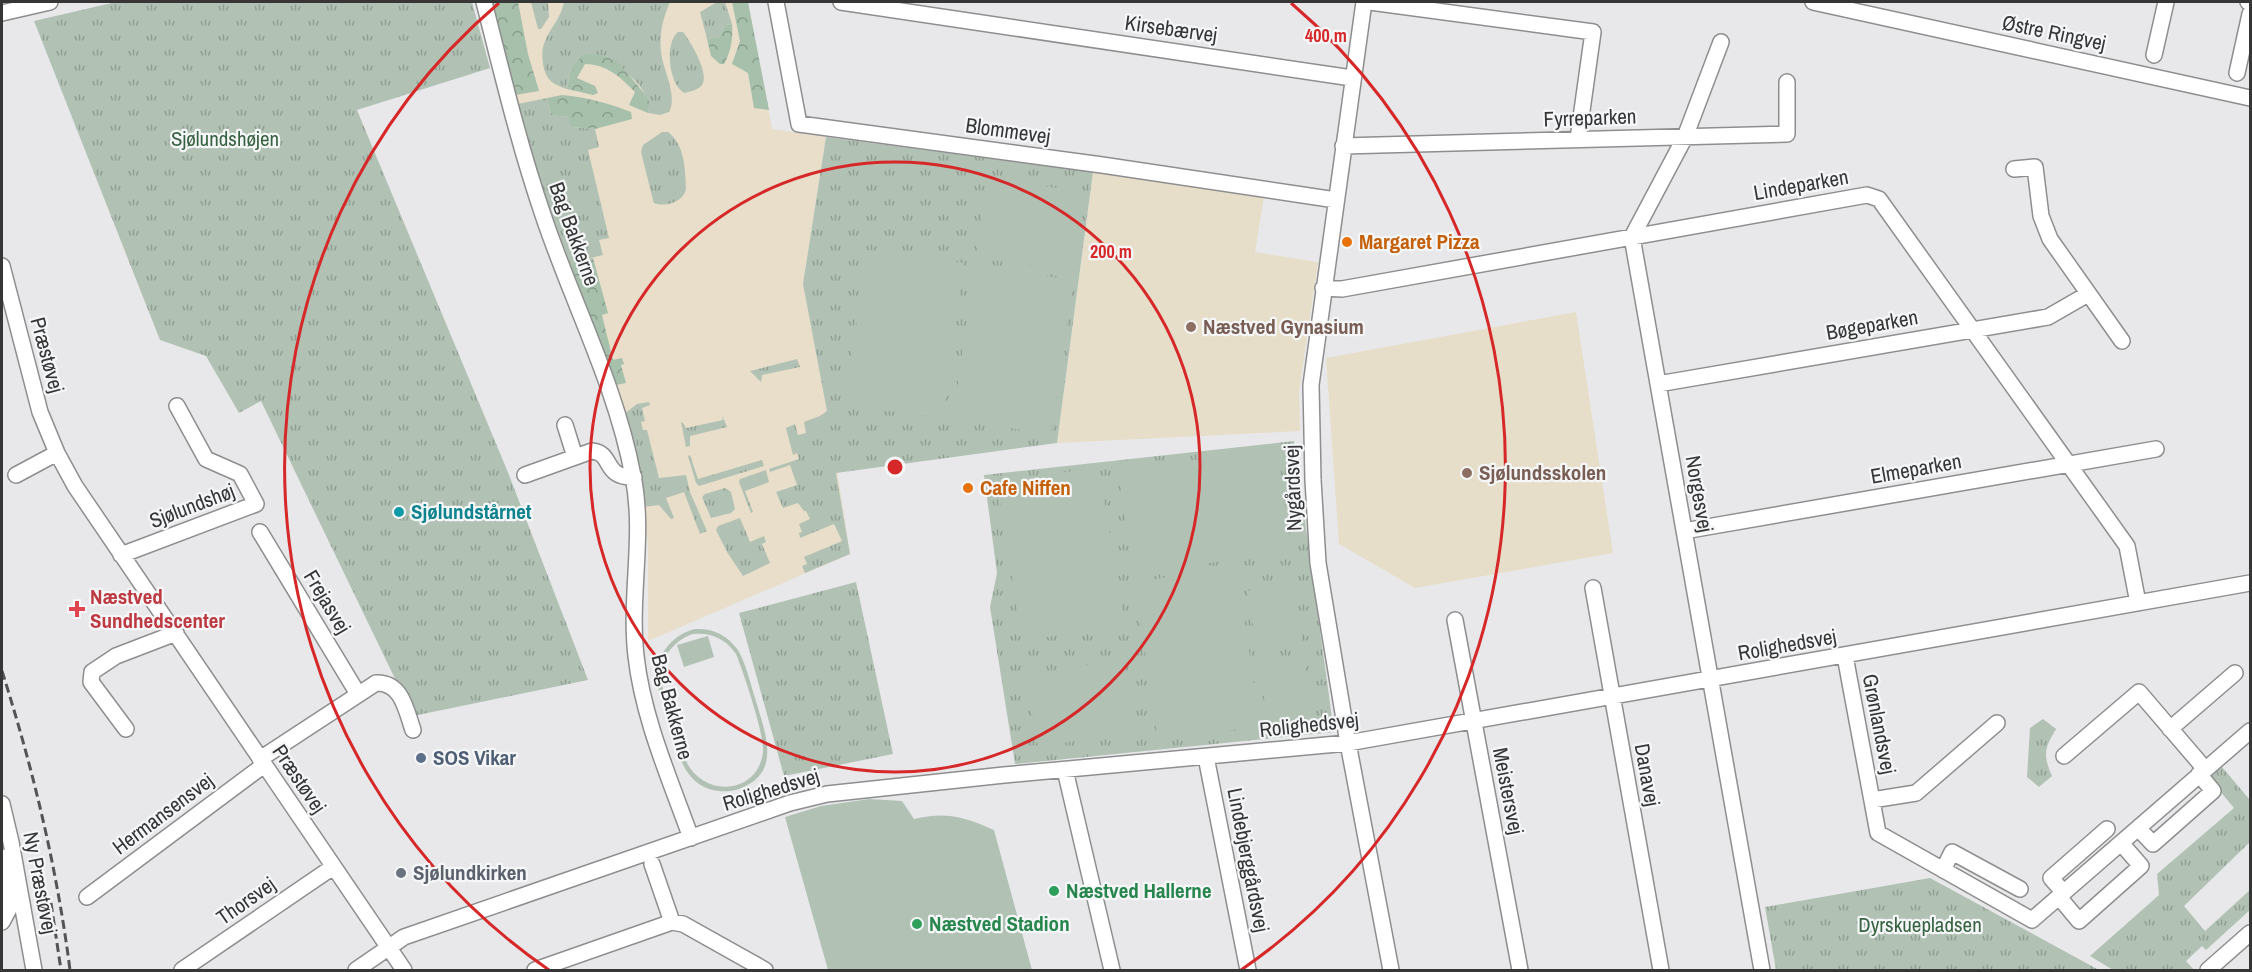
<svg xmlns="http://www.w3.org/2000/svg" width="2252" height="972" viewBox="0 0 2252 972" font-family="'Archivo Narrow',sans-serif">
<defs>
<pattern id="grass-tufts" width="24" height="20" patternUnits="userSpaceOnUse" patternTransform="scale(1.5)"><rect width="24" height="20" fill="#b1c2b4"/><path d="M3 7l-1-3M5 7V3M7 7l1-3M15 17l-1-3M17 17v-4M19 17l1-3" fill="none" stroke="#919e93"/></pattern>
<pattern id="forest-crowns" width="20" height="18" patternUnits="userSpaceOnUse" patternTransform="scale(1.5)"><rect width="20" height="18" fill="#a6c0ab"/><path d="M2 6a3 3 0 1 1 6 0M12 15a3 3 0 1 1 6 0" fill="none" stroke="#889d8c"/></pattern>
</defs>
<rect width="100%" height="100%" fill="#e8e8ea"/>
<path fill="#e8dec9" d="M 490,2 L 748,2 L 772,129 L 826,137 L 803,284 L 828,411 L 850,554 L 648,641 L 648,544 L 639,467 L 616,385 L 538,178 Z"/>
<path fill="#e7dec9" d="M 1093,172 L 1264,197 L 1255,252 L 1318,262 L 1299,392 L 1300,431 L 1057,443 Z
M 1576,312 L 1613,553 L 1415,588 L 1339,544 L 1326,358 Z"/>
<path fill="url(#grass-tufts)" d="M 116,2 L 472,2 L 490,68 L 357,110 L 507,470 L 588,680 L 413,716 L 261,401 L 239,413 L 206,356 L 160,340 L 34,21 Z
M 531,2 L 548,2 L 549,17 L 541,29 L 538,29 Z
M 564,2 L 670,2 C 663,18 659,34 661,52 C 663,70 678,96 669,112 L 660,115 L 648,113 C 651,84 621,70 601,55 L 571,68 L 567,89 C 554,85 547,81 544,68 C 536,36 559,28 564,2 Z
M 717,2 L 725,2 L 732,24 L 725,25 L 719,37 L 707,39 L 700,12 Z
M 678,32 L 683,32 C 690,41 710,73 702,85 C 699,90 690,91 685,93 C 669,86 664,43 678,32 Z
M 547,98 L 551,115 L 568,117 L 572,127 L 595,129 L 599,147 L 588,150 L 609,238 L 599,240 L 603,255 L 570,263 L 538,178 L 518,104 Z
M 662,132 L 668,132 C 685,145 685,168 686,188 C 685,201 666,208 654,203 L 653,200 L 641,152 L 643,145 Z
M 826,137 L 1093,172 L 1057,443 L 836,473 L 850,554 L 805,573 L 802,566 L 807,564 L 804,557 L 842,541 L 834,524 L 800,538 L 799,533 L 802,532 L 799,524 L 810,519 L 806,511 L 804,511 L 798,503 L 783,508 L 776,492 L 797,485 L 790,465 L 770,472 L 769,469 L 799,459 L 797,453 L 793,455 L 786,428 L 795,424 L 798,435 L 806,433 L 804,422 L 820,416 L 827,411 L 803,284 Z
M 797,359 L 800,367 L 762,375 L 761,382 L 750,371 Z
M 649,402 L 650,405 L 642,408 L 645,421 L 641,422 L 643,430 L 647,430 L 659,478 L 686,475 L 690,492 L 707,531 L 700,534 L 684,492 L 666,498 L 674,518 L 671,519 L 659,505 L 643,507 L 639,468 L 624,414 L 637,404 Z
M 722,415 L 727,427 L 690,436 L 690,446 L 686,447 L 681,422 L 683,423 L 686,428 L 723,420 Z
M 1294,441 L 1334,732 L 1015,764 L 990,607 L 997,573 L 984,475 Z
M 690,455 L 698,479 L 762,460 L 764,466 L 699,486 L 696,483 L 688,456 Z
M 766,470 L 769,482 L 745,491 L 753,512 L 751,513 L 739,482 L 740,479 Z
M 725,488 L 731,492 L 735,509 L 731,513 L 711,518 L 702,497 L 705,494 Z
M 740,518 L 750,542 L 764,536 L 766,542 L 762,544 L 770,563 L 743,576 L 727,552 L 716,530 L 718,526 Z
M 856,582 L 893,754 L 784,776 L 739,613 Z
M 2043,719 L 2056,729 C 2044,749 2043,755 2052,776 L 2039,787 L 2027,777 L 2030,728 Z
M 2222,767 L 2250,800 L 2250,842 L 2184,906 L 2205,931 L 2250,890 L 2250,910 L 2206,950 L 2202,946 L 2186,961 L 2194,970 L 2113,970 L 2090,956 L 2159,895 L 2157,874 L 2234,808 L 2209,778 Z
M 1930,878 L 2099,970 L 1776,970 L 1765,907 Z"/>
<path fill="url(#forest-crowns)" d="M 490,2 L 518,2 L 528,54 L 539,91 L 515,95 Z
M 732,2 L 748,2 L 769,110 L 754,108 L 748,73 L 732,64 L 740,41 Z
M 732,24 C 733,38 731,52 724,64 L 720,64 L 711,56 L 707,39 L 719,37 L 725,25 Z
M 584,54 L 601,55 L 617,61 L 644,93 L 649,102 L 648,113 L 629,105 L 635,92 C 619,76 608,65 585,64 L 577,78 L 595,86 L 598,93 L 593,95 L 567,89 L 571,68 Z
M 562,95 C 586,97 608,103 631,112 L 632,119 L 595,129 L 571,127 L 568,117 L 551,115 L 547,98 Z
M 593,258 L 608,313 L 602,315 L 613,360 L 622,358 L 624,364 L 621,365 L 626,383 L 616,385 L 570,263 Z"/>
<path fill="#b1c2b4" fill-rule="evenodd" d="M 987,178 L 1085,192 L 1074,271 L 976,258 Z
M 867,250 L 964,263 L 942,418 L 845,405 Z
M 974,266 L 1073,280 L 1051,434 L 953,420 Z
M 1277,448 L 1292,551 L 1133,574 L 1118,471 Z
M 1099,467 L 1125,625 L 1022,641 L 997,483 Z
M 1237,567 L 1260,726 L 1158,741 L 1135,582 Z
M 1293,584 L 1302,645 L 1257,651 L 1248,591 Z
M 695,629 C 713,628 727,635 738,650 C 746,664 750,682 755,698 C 764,730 784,773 739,789 C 726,793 711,792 699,784 C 681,771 677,749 671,728 C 666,713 659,696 657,680 C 654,656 673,634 695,629 ZM 693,634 C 711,632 726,639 736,654 C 743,671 765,736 763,752 C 758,795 703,798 686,761 C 680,741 659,689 661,671 C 663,654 677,639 693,634 Z
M 708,636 L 714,657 L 684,667 L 677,645 Z
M 1304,658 L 1313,718 L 1268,725 L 1259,664 Z
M 1124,659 L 1136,731 L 1038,747 L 1026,675 Z
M 869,799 L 902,801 L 914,819 C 945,811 966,817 994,830 L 1032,970 L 828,970 L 785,817 L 821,806 Z"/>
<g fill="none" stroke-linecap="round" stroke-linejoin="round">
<g stroke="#8e8e8f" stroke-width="18">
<path id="minor" d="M 484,2 C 502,73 519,145 543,215 C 572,302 616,385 633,476 C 645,536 629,596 636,656 C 643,719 670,779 691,838
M 776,2 L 799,124 L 1102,165 L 1336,200
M 841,2 L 1352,78
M 1364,2 L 1311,385 L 1313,480 L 1318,563 L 1348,743 L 1391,970
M 1370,2 L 1593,32 L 1578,139
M 1813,2 L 2250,98
M 2248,2 L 2250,2
M 2,13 L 50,2
M 1721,42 L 1685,137 L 1632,237 L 1762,970
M 2154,55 L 2166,2
M 2237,73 L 2250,14
M 1343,146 L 1787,134 L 1787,82
M 2014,169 L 2035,167 L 2041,216 L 2050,239 L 2122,341
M 2,266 L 40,412 L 57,453 L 75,486 L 404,970
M 1323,288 L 1342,289 L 1867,195 L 1879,199 L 2127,546 L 2138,603
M 1658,384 L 2048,317 L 2088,294
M 565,425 L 575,457
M 16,475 L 57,453
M 525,475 L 592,451 C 614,453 602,478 634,477
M 1684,531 L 2156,449
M 260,532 L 358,694
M 121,555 L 256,504 L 240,474 L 206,459 L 177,406
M 1593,588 L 1661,970
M 1455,620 L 1520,970
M 1845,656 L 1878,833 L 2032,920 L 2250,731
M 126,729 L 91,682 L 92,672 L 116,656 L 176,633
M 2170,729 L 2235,673
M 2064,756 L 2139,692 L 2205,769
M 1206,757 L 1248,970
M 260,759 L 376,683 C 402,682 406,710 413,730
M 1065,770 L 1112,970
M 1872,800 L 1916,793 L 1997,723
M 2,804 L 11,842 L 34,970
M 2138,828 L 2153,844 L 2213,791 L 2199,774
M 2,857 L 10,897 L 9,909 L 2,922
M 652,864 L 672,922
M 1943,870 L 1952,852 L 2020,889
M 2064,893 L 2051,878 L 2107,829
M 87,897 L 264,765
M 2059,897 L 2079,921 L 2141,866 L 2121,843
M 182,970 L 333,867
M 356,970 L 404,937 L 790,803 L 827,794 L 1004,775 L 1348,743 L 2250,583
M 535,970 L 672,922 L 683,924 L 765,970
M 2208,970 L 2250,933"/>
</g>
<use href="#minor" stroke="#fff" stroke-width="15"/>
<path stroke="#545456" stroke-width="3" stroke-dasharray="9 4.5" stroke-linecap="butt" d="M 2,671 C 33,769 57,868 70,970
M 51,903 L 61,970"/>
</g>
<g fill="none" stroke="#d62828" stroke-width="3">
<circle cx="895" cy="467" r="305"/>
<path d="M549 970A610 610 0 0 1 499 3M1291 3A610 610 0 0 1 1241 970"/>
</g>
<g fill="#e8710a" stroke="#f5f6f7" stroke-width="2">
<circle cx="1347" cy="242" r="6"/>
<circle cx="968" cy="488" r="6"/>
</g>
<g fill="#8d6e63" stroke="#f5f6f7" stroke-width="2">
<circle cx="1191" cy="327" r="6"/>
<circle cx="1467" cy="473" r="6"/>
</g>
<circle fill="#0f9aa8" stroke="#f5f6f7" stroke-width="2" cx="399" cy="512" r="6"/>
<path fill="#e0444e" stroke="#f5f6f7" stroke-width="2" d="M74 600h6v6h6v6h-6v6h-6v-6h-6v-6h6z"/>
<circle fill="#5c6f8a" stroke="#f5f6f7" stroke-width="2" cx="421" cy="758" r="6"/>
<circle fill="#6b7280" stroke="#f5f6f7" stroke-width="2" cx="401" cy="873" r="6"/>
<g fill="#2e9e5b" stroke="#f5f6f7" stroke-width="2">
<circle cx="1054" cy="891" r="6"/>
<circle cx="917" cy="924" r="6"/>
</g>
<g text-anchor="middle" stroke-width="4.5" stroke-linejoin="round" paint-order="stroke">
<g font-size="21" fill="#363637" stroke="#f5f6f7">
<text transform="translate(1171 29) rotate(8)" y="7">Kirsebærvej</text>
<text transform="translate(2054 33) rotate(12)" y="7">Østre Ringvej</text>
<text transform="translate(1590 118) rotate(-2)" y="7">Fyrreparken</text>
<text transform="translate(1008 131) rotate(8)" y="7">Blommevej</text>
<text transform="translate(1801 185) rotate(-10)" y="7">Lindeparken</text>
<text transform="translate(574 234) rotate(70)" y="7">Bag Bakkerne</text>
<text transform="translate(1872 325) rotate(-10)" y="7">Bøgeparken</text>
<text transform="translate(47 355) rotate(75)" y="7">Præstøvej</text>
<text transform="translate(1916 469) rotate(-10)" y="7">Elmeparken</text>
<text transform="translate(1293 488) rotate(-92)" y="7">Nygårdsvej</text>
<text transform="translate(1699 494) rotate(80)" y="7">Norgesvej</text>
<text transform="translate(192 506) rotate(-21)" y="7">Sjølundshøj</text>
<text transform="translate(327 602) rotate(59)" y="7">Frejasvej</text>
<text transform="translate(1787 645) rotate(-10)" y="7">Rolighedsvej</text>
<text transform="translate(672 707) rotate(75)" y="7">Bag Bakkerne</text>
<text transform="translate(1879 724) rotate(79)" y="7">Grønlandsvej</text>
<text transform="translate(1309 725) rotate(-6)" y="7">Rolighedsvej</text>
<text transform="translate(1647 775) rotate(80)" y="7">Danavej</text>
<text transform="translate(299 779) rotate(56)" y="7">Præstøvej</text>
<text transform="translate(771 790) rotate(-17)" y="7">Rolighedsvej</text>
<text transform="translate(1508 791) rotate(79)" y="7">Meistersvej</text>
<text transform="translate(163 814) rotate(-37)" y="7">Hermansensvej</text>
<text transform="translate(1248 860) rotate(79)" y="7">Lindebjerggårdsvej</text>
<text transform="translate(40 883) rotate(79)" y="7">Ny Præstøvej</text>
<text transform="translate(246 901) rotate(-35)" y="7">Thorsvej</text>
</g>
<g font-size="21" fill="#386342" stroke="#f5f6f7">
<text x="225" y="146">Sjølundshøjen</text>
<text x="1920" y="932">Dyrskuepladsen</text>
</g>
<g font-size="21" font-weight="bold" fill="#c56008" stroke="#f5f6f7" text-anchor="start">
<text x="1359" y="249">Margaret Pizza</text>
<text x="980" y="495">Cafe Niffen</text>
</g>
<g font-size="21" font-weight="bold" fill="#785e54" stroke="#f5f6f7" text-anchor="start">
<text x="1203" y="334">Næstved Gynasium</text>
<text x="1479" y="480">Sjølundsskolen</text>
</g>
<g font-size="21" font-weight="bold" fill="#0d838f" stroke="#f5f6f7" text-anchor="start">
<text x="411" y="519">Sjølundstårnet</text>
</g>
<g font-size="21" font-weight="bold" fill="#be3a42" stroke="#f5f6f7" text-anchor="start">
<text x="90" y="604">Næstved<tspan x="90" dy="24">Sundhedscenter</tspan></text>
</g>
<g font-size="21" font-weight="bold" fill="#4e5e75" stroke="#f5f6f7" text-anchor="start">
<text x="433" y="765">SOS Vikar</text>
</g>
<g font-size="21" font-weight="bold" fill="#5b616d" stroke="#f5f6f7" text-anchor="start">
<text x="413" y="880">Sjølundkirken</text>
</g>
<g font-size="21" font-weight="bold" fill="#27864d" stroke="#f5f6f7" text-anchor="start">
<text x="1066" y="898">Næstved Hallerne</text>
<text x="929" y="931">Næstved Stadion</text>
</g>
</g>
<circle cx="895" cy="467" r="9" fill="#d62828" stroke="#f5f6f7" stroke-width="3"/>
<g font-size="18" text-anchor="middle" font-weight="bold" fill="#d62828" stroke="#f5f6f7" stroke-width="4.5" stroke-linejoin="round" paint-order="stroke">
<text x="1326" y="42">400 m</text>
<text x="1111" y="258">200 m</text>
</g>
<rect width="2252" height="972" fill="none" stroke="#363637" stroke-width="6"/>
</svg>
